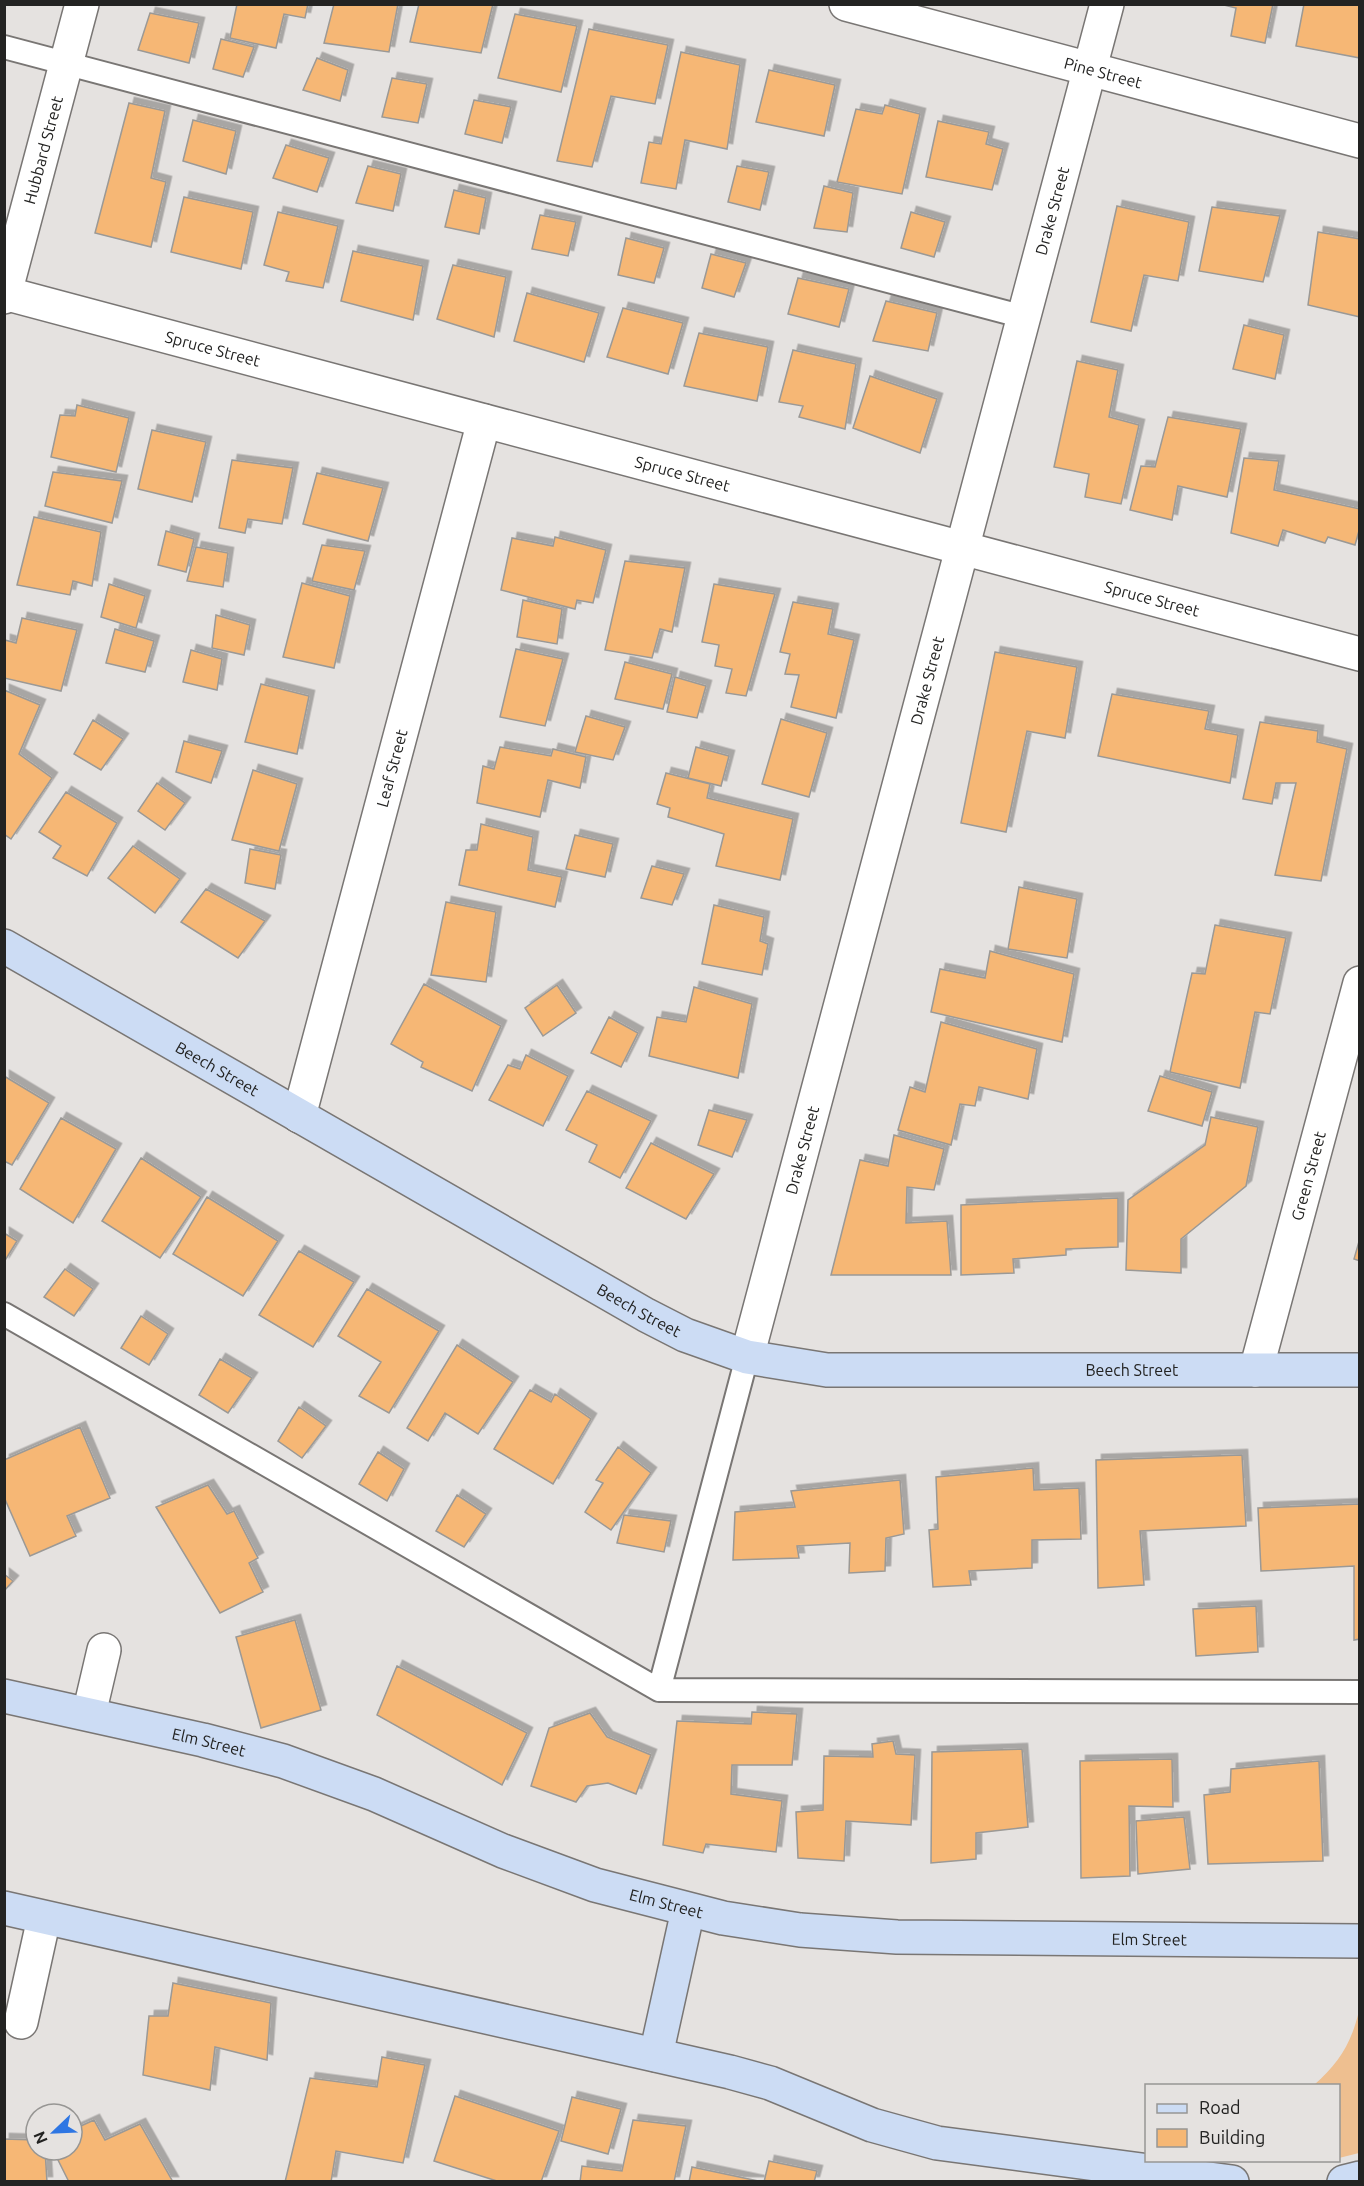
<svg xmlns="http://www.w3.org/2000/svg" width="1364" height="2186" viewBox="0 0 1364 2186" font-family="Ubuntu,sans-serif">
<defs>
<filter id="shadow"><feDropShadow dx="5.5" dy="-5.5" stdDeviation="0" flood-color="#0004"/></filter>
</defs>
<rect width="100%" height="100%" fill="#e5e2e0"/>
<path fill="#eebf90" d="M 1359,2011 L 1359,2153 L 1339,2158 L 1338,2086 L 1314,2085 C 1339,2063 1351,2044 1359,2011 Z"/>
<path fill="#f6b774" stroke="#9b9996" stroke-width="1.5" filter="url(#shadow)" d="M 237,4 L 308,4 L 305,18 L 284,14 L 276,48 L 230,38 Z
M 334,4 L 398,4 L 389,52 L 324,43 Z
M 419,4 L 493,4 L 481,53 L 410,42 Z
M 1220,4 L 1273,4 L 1265,43 L 1231,36 L 1236,8 Z
M 1304,4 L 1360,4 L 1360,58 L 1296,46 Z
M 150,13 L 199,23 L 189,63 L 138,50 Z
M 515,14 L 577,26 L 561,92 L 498,78 Z
M 589,29 L 668,45 L 655,104 L 611,96 L 592,167 L 557,161 Z
M 221,39 L 254,47 L 243,77 L 213,69 Z
M 681,52 L 740,65 L 727,149 L 685,140 L 676,189 L 641,183 L 649,142 L 661,144 Z
M 317,58 L 348,70 L 340,101 L 303,90 Z
M 769,70 L 835,85 L 824,136 L 756,122 Z
M 392,78 L 427,84 L 418,123 L 382,117 Z
M 474,100 L 511,107 L 502,143 L 465,134 Z
M 129,103 L 165,111 L 151,178 L 166,182 L 151,247 L 95,233 Z
M 885,105 L 920,114 L 902,194 L 837,182 L 856,109 L 882,114 Z
M 193,120 L 236,131 L 226,174 L 183,161 Z
M 938,121 L 989,132 L 986,144 L 1003,149 L 992,190 L 926,177 Z
M 286,145 L 329,158 L 317,192 L 273,178 Z
M 368,166 L 401,174 L 393,211 L 356,203 Z
M 737,166 L 769,172 L 760,210 L 728,202 Z
M 824,186 L 853,193 L 847,232 L 814,228 Z
M 454,190 L 486,198 L 479,234 L 445,227 Z
M 184,197 L 253,212 L 241,269 L 171,252 Z
M 1117,206 L 1189,222 L 1178,281 L 1144,275 L 1131,331 L 1091,322 Z
M 1212,207 L 1280,216 L 1263,282 L 1199,271 Z
M 278,212 L 338,226 L 323,288 L 286,281 L 289,272 L 264,265 Z
M 911,212 L 945,222 L 934,257 L 901,248 Z
M 540,215 L 576,222 L 568,256 L 532,249 Z
M 1318,232 L 1360,239 L 1360,317 L 1308,305 Z
M 626,238 L 664,248 L 654,283 L 618,275 Z
M 353,251 L 423,266 L 413,320 L 341,301 Z
M 711,254 L 746,263 L 734,297 L 702,288 Z
M 453,265 L 506,277 L 494,337 L 437,319 Z
M 798,278 L 849,289 L 839,327 L 788,314 Z
M 527,293 L 599,313 L 584,362 L 514,341 Z
M 886,301 L 937,313 L 928,351 L 873,341 Z
M 623,308 L 683,323 L 668,374 L 607,357 Z
M 1244,325 L 1284,335 L 1275,379 L 1233,369 Z
M 699,333 L 768,347 L 757,401 L 684,386 Z
M 793,350 L 856,364 L 845,429 L 799,417 L 803,406 L 779,402 Z
M 1077,361 L 1118,370 L 1109,417 L 1139,425 L 1121,504 L 1085,497 L 1089,474 L 1054,467 Z
M 870,376 L 937,399 L 920,453 L 853,428 Z
M 77,405 L 129,418 L 116,472 L 51,457 L 60,415 L 75,416 Z
M 1168,417 L 1241,429 L 1227,497 L 1178,486 L 1172,520 L 1130,510 L 1141,466 L 1155,467 Z
M 152,430 L 206,442 L 192,502 L 138,489 Z
M 1244,458 L 1279,461 L 1274,490 L 1360,509 L 1360,527 L 1355,545 L 1328,537 L 1325,543 L 1283,530 L 1278,546 L 1231,533 Z
M 232,460 L 293,468 L 282,524 L 248,519 L 245,533 L 219,528 Z
M 53,472 L 122,481 L 112,523 L 45,506 Z
M 317,473 L 383,488 L 368,541 L 303,524 Z
M 34,517 L 101,532 L 92,586 L 73,581 L 70,595 L 17,585 Z
M 166,531 L 194,539 L 186,572 L 158,565 Z
M 555,537 L 606,550 L 593,603 L 577,600 L 575,609 L 501,590 L 512,538 L 553,546 Z
M 322,545 L 365,551 L 354,590 L 312,581 Z
M 196,547 L 228,553 L 223,587 L 187,581 Z
M 625,561 L 685,568 L 672,632 L 660,629 L 652,658 L 605,650 Z
M 302,583 L 350,596 L 334,668 L 283,657 Z
M 109,584 L 145,596 L 136,628 L 101,617 Z
M 714,584 L 775,594 L 746,696 L 726,693 L 732,669 L 715,666 L 719,645 L 702,642 Z
M 523,600 L 562,609 L 557,644 L 517,637 Z
M 793,602 L 833,609 L 828,634 L 854,640 L 836,718 L 791,707 L 799,675 L 785,674 L 790,654 L 780,652 Z
M 216,615 L 250,625 L 244,655 L 212,648 Z
M 22,618 L 77,630 L 61,691 L 4,678 L 5,640 L 16,643 Z
M 115,629 L 154,641 L 145,672 L 106,663 Z
M 516,649 L 563,659 L 545,726 L 500,717 Z
M 191,650 L 222,659 L 217,690 L 183,682 Z
M 995,652 L 1077,667 L 1065,738 L 1027,731 L 1006,832 L 961,823 Z
M 625,662 L 672,674 L 663,709 L 615,699 Z
M 675,677 L 706,686 L 697,718 L 667,712 Z
M 261,684 L 309,696 L 297,754 L 245,742 Z
M 4,690 L 40,705 L 19,754 L 52,778 L 11,839 L 4,834 Z
M 1112,694 L 1209,711 L 1205,729 L 1238,735 L 1230,783 L 1098,756 Z
M 586,716 L 625,727 L 613,760 L 575,752 Z
M 781,719 L 827,733 L 809,797 L 762,784 Z
M 93,720 L 123,739 L 101,770 L 74,754 Z
M 1260,722 L 1318,731 L 1317,742 L 1347,749 L 1321,881 L 1275,875 L 1296,783 L 1276,783 L 1272,804 L 1243,799 Z
M 184,741 L 222,751 L 211,783 L 176,772 Z
M 500,747 L 551,756 L 553,749 L 586,757 L 580,788 L 548,780 L 540,817 L 477,803 L 483,766 L 494,769 Z
M 696,747 L 729,756 L 721,786 L 688,778 Z
M 253,770 L 297,784 L 279,851 L 232,840 Z
M 666,773 L 710,784 L 707,798 L 793,819 L 780,880 L 716,866 L 724,834 L 668,817 L 670,808 L 657,804 Z
M 157,783 L 185,803 L 165,830 L 138,811 Z
M 66,792 L 117,823 L 87,876 L 53,858 L 61,846 L 39,832 Z
M 481,824 L 533,837 L 528,870 L 562,877 L 555,907 L 459,885 L 466,850 L 477,850 Z
M 575,835 L 613,844 L 605,877 L 566,869 Z
M 133,846 L 180,879 L 155,913 L 108,878 Z
M 250,849 L 281,855 L 275,889 L 245,883 Z
M 652,866 L 684,874 L 672,905 L 641,898 Z
M 1019,887 L 1077,899 L 1067,958 L 1008,949 Z
M 206,889 L 265,921 L 238,958 L 181,922 Z
M 446,902 L 496,912 L 486,982 L 431,975 Z
M 714,905 L 764,917 L 760,941 L 768,944 L 762,975 L 702,964 Z
M 1215,925 L 1286,938 L 1270,1014 L 1255,1012 L 1240,1088 L 1170,1072 L 1192,973 L 1205,974 Z
M 990,951 L 1074,974 L 1062,1042 L 931,1012 L 940,969 L 985,978 Z
M 424,984 L 501,1026 L 472,1091 L 421,1067 L 423,1062 L 391,1044 Z
M 557,985 L 576,1013 L 543,1036 L 525,1008 Z
M 694,987 L 752,1004 L 738,1078 L 649,1056 L 657,1017 L 686,1022 Z
M 609,1017 L 638,1033 L 621,1067 L 591,1053 Z
M 941,1022 L 1037,1049 L 1028,1099 L 979,1087 L 975,1106 L 960,1104 L 951,1145 L 898,1130 L 910,1087 L 925,1092 Z
M 526,1055 L 568,1076 L 543,1126 L 489,1100 L 508,1065 L 520,1069 Z
M 4,1076 L 49,1103 L 12,1165 L 4,1161 Z
M 1160,1076 L 1212,1092 L 1202,1126 L 1148,1111 Z
M 587,1091 L 651,1121 L 620,1178 L 589,1162 L 597,1145 L 566,1130 Z
M 709,1110 L 747,1120 L 732,1157 L 698,1145 Z
M 1211,1117 L 1258,1127 L 1246,1186 L 1181,1239 L 1181,1273 L 1126,1270 L 1128,1200 L 1205,1145 Z
M 61,1118 L 116,1149 L 73,1223 L 20,1189 Z
M 894,1135 L 944,1149 L 934,1190 L 907,1187 L 906,1223 L 947,1221 L 951,1275 L 831,1275 L 860,1160 L 888,1166 Z
M 651,1143 L 714,1174 L 686,1219 L 626,1188 Z
M 141,1158 L 201,1197 L 160,1258 L 102,1221 Z
M 207,1197 L 278,1241 L 243,1296 L 173,1254 Z
M 1118,1198 L 1118,1247 L 1066,1249 L 1066,1255 L 1013,1259 L 1014,1273 L 961,1275 L 961,1205 Z
M 4,1233 L 17,1241 L 4,1262 Z
M 1360,1238 L 1360,1261 L 1354,1259 Z
M 299,1251 L 354,1282 L 313,1347 L 259,1315 Z
M 65,1269 L 93,1289 L 74,1316 L 44,1297 Z
M 367,1289 L 439,1331 L 389,1413 L 359,1396 L 381,1362 L 338,1336 Z
M 141,1316 L 168,1334 L 149,1365 L 121,1348 Z
M 457,1345 L 513,1382 L 478,1434 L 445,1413 L 428,1441 L 407,1428 Z
M 220,1359 L 252,1378 L 228,1413 L 199,1395 Z
M 530,1390 L 551,1402 L 555,1394 L 591,1419 L 553,1484 L 494,1449 Z
M 299,1407 L 326,1426 L 302,1458 L 278,1441 Z
M 80,1427 L 110,1498 L 67,1516 L 76,1536 L 30,1556 L 4,1497 L 4,1460 Z
M 618,1447 L 651,1473 L 611,1530 L 585,1512 L 603,1483 L 596,1480 Z
M 378,1452 L 404,1469 L 387,1501 L 359,1484 Z
M 1242,1455 L 1246,1526 L 1140,1531 L 1144,1585 L 1098,1588 L 1096,1460 Z
M 1033,1468 L 1034,1490 L 1079,1488 L 1081,1539 L 1032,1540 L 1032,1568 L 969,1571 L 971,1585 L 933,1587 L 929,1530 L 938,1529 L 936,1477 Z
M 900,1480 L 904,1534 L 886,1538 L 885,1571 L 849,1573 L 850,1543 L 797,1546 L 799,1558 L 733,1560 L 735,1512 L 795,1507 L 791,1491 Z
M 208,1485 L 227,1514 L 234,1511 L 258,1558 L 249,1563 L 263,1592 L 220,1613 L 156,1507 Z
M 457,1495 L 486,1514 L 464,1547 L 436,1531 Z
M 1360,1504 L 1360,1639 L 1354,1640 L 1354,1566 L 1261,1571 L 1258,1508 Z
M 624,1515 L 671,1521 L 664,1552 L 617,1543 Z
M 4,1574 L 13,1581 L 4,1591 Z
M 1256,1606 L 1258,1652 L 1196,1656 L 1193,1609 Z
M 295,1620 L 321,1710 L 261,1728 L 236,1637 Z
M 397,1666 L 527,1733 L 502,1785 L 377,1715 Z
M 752,1712 L 797,1714 L 792,1765 L 732,1765 L 731,1794 L 782,1801 L 776,1852 L 706,1844 L 703,1853 L 663,1845 L 677,1721 L 751,1724 Z
M 590,1713 L 607,1737 L 651,1755 L 636,1794 L 608,1783 L 587,1786 L 576,1802 L 531,1786 L 549,1728 Z
M 893,1741 L 896,1754 L 915,1755 L 911,1825 L 846,1821 L 844,1861 L 798,1858 L 796,1812 L 823,1810 L 824,1756 L 873,1757 L 872,1744 Z
M 1022,1749 L 1028,1827 L 976,1833 L 976,1859 L 931,1863 L 932,1752 Z
M 1172,1759 L 1173,1807 L 1129,1806 L 1130,1876 L 1081,1878 L 1080,1761 Z
M 1319,1761 L 1323,1861 L 1208,1864 L 1204,1795 L 1230,1792 L 1231,1769 Z
M 1184,1817 L 1190,1869 L 1138,1874 L 1136,1821 Z
M 173,1983 L 271,2003 L 267,2060 L 215,2047 L 210,2090 L 143,2075 L 149,2016 L 168,2016 Z
M 382,2057 L 425,2065 L 403,2163 L 336,2151 L 331,2182 L 285,2182 L 310,2078 L 377,2087 Z
M 455,2096 L 559,2131 L 541,2182 L 500,2182 L 434,2161 Z
M 572,2097 L 621,2109 L 608,2154 L 561,2141 Z
M 94,2120 L 105,2140 L 140,2124 L 173,2182 L 69,2182 L 53,2150 L 72,2150 L 72,2130 Z
M 633,2120 L 686,2126 L 674,2182 L 580,2182 L 582,2166 L 622,2171 Z
M 4,2139 L 36,2140 L 36,2150 L 45,2150 L 47,2182 L 4,2182 Z
M 769,2161 L 817,2171 L 814,2182 L 764,2182 Z
M 692,2167 L 763,2182 L 689,2182 Z"/>
<g fill="none" stroke-linecap="round" stroke-linejoin="round">
<g stroke="#797674" stroke-width="26">
<path id="lane" d="M 4,47 L 1024,317
M 4,1314 L 659,1690 L 1360,1692
M 659,1690 L 747,1357"/>
</g>
<g stroke="#797674" stroke-width="36">
<g id="street">
<path id="s1" d="M 846,4 L 1360,141"/>
<path id="s2" d="M 4,293 L 1360,654"/>
<path id="s3" d="M 4,297 L 82,4"/>
<path id="s4" d="M 299,1116 L 484,421"/>
<path id="s5" d="M 747,1357 L 1107,4"/>
<path id="s6" d="M 1256,1370 L 1360,983"/>
<path d="M 89,1714 L 104,1650"/>
<path d="M 21,2022 L 44,1918"/>
</g>
</g>
<g stroke="#797674" stroke-width="36">
<g id="secondary">
<path id="s7" d="M 4,946 L 646,1315 L 685,1335 L 747,1357 L 827,1370 L 1360,1370"/>
<path id="s8" d="M 4,1696 L 203,1740 L 283,1761 L 374,1794 L 503,1851 L 595,1885 L 723,1918 L 800,1930 L 897,1937 L 1360,1941"/>
<path d="M 4,1908 L 730,2072 L 770,2083 L 872,2125 L 937,2143 L 1232,2182"/>
<path d="M 656,2055 L 688,1910"/>
<path d="M 1344,2182 L 1360,2178"/>
</g>
</g>
<use href="#lane" stroke="#fff" stroke-width="22"/>
<use href="#street" stroke="#fff" stroke-width="33"/>
<use href="#secondary" stroke="#ccdcf4" stroke-width="33"/>
</g>
<g text-anchor="middle" stroke-width="5" stroke-linejoin="round" paint-order="stroke">
<g font-size="16" fill="#232322" stroke="#e5e2e0">
<text dy="6" stroke="none"><textPath href="#s1" startOffset="266">Pine Street</textPath></text>
<text dy="6" stroke="none"><textPath href="#s3" startOffset="152">Hubbard Street</textPath></text>
<text dy="6" stroke="none"><textPath href="#s5" startOffset="1186">Drake Street</textPath></text>
<text dy="6" stroke="none"><textPath href="#s2" startOffset="216">Spruce Street</textPath></text>
<text dy="6" stroke="none"><textPath href="#s2" startOffset="702">Spruce Street</textPath></text>
<text dy="6" stroke="none"><textPath href="#s2" startOffset="1188">Spruce Street</textPath></text>
<text dy="6" stroke="none"><textPath href="#s5" startOffset="700">Drake Street</textPath></text>
<text dy="6" stroke="none"><textPath href="#s4" startOffset="360">Leaf Street</textPath></text>
<text dy="6" stroke="none"><textPath href="#s7" startOffset="246">Beech Street</textPath></text>
<text dy="6" stroke="none"><textPath href="#s5" startOffset="214">Drake Street</textPath></text>
<text dy="6" stroke="none"><textPath href="#s6" startOffset="201">Green Street</textPath></text>
<text dy="6" stroke="none"><textPath href="#s7" startOffset="732">Beech Street</textPath></text>
<text dy="6" stroke="none"><textPath href="#s7" startOffset="1236">Beech Street</textPath></text>
<text dy="6" stroke="none"><textPath href="#s8" startOffset="210">Elm Street</textPath></text>
<text dy="6" stroke="none"><textPath href="#s8" startOffset="696">Elm Street</textPath></text>
<text dy="6" stroke="none"><textPath href="#s8" startOffset="1182">Elm Street</textPath></text>
</g>
</g>
<rect width="1364" height="2186" fill="none" stroke="#232322" stroke-width="12"/>
<rect x="1145" y="2084" width="195" height="78" fill="#e5e2e0" stroke="#979694" stroke-width="1.5"/>
<rect x="1157" y="2104" width="30" height="9" fill="#ccdcf4" stroke="#979694" stroke-width="1.5"/>
<text x="1199" y="2114" font-size="18" fill="#232322">Road</text>
<rect x="1157" y="2129" width="30" height="18" fill="#f6b774" stroke="#979694" stroke-width="1.5"/>
<text x="1199" y="2144" font-size="18" fill="#232322">Building</text>
<g transform="translate(54 2132) rotate(247)"><circle r="28" fill="#e5e2e0" stroke="#979694" stroke-width="1.5"/>
<path d="M0-4.5L10 22L0 15L-10 22Z" fill="#2e76e3"/>
<text y="-9" font-size="16" font-weight="bold" text-anchor="middle" fill="#232322">N</text>
</g>
</svg>
